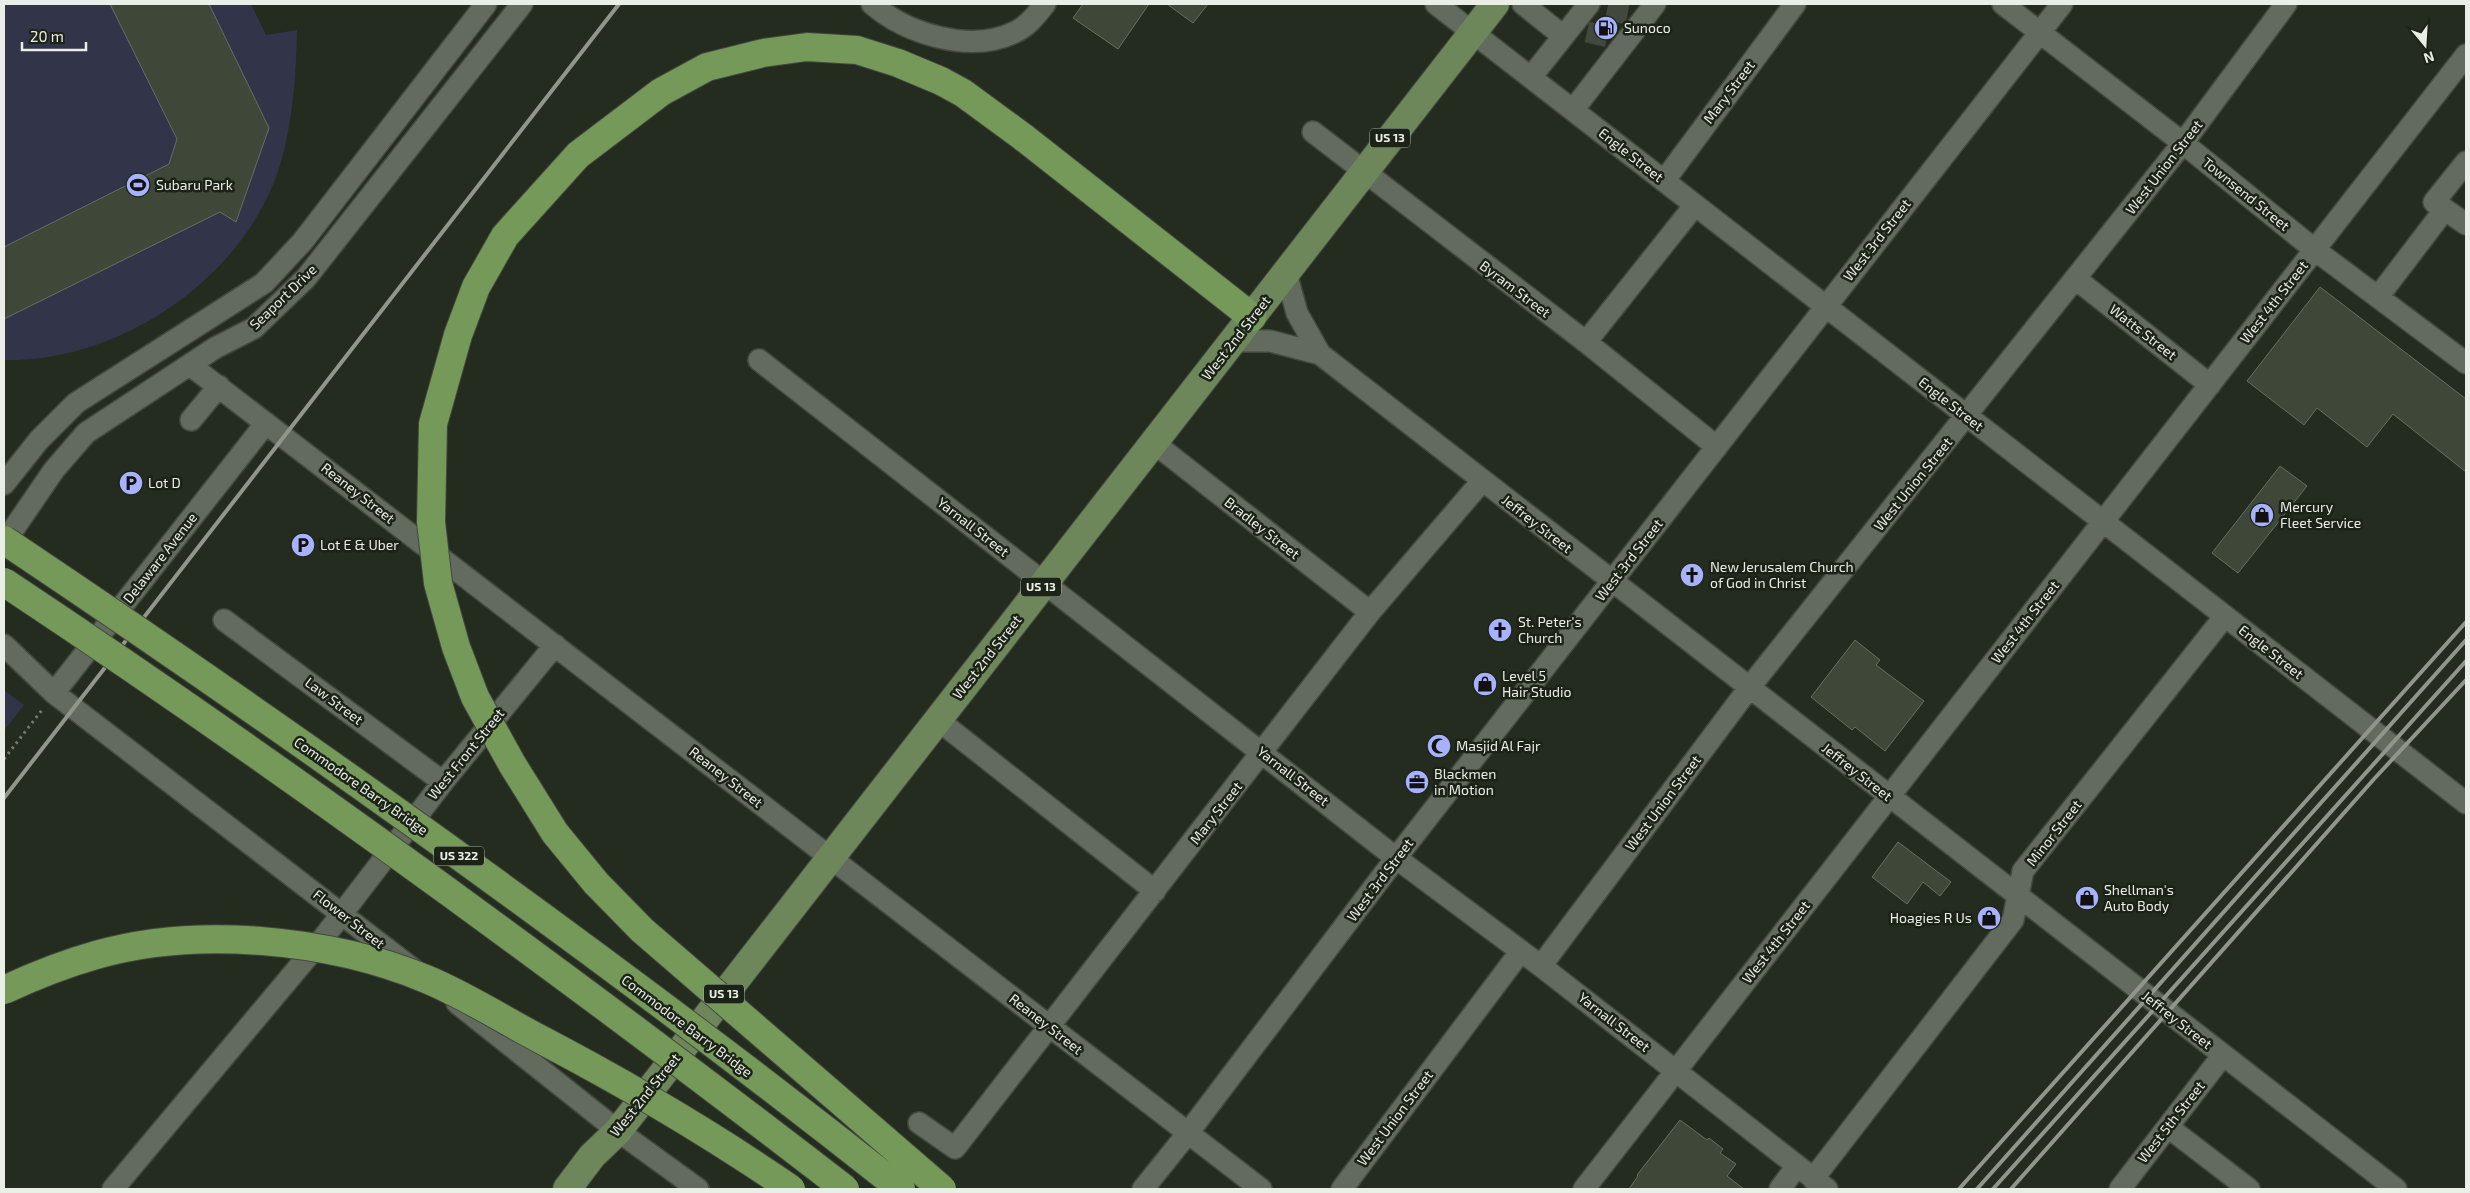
<svg xmlns="http://www.w3.org/2000/svg" width="2470" height="1193" viewBox="0 0 2470 1193" font-family="'Exo 2',sans-serif">
<rect width="100%" height="100%" fill="#242b1f"/>
<path fill="#32354a" d="M 4,4 L 251,4 L 266,35 L 297,30 C 296,76 293,121 280,165 C 246,277 120,363 4,360 Z
M 4,690 L 24,705 L 4,731 Z"/>
<path fill="#3f4739" stroke="#666f60" d="M 110,4 L 209,4 L 269,128 L 236,222 L 220,212 L 4,319 L 4,247 L 169,164 L 177,139 Z
M 1083,4 L 1149,4 L 1118,49 L 1073,18 Z
M 1167,4 L 1208,4 L 1193,23 Z
M 2320,287 L 2466,399 L 2466,472 L 2393,414 L 2367,447 L 2317,408 L 2304,425 L 2247,381 Z
M 2280,466 L 2307,486 L 2238,573 L 2212,553 Z
M 1855,640 L 1880,660 L 1876,665 L 1924,701 L 1885,751 L 1855,727 L 1852,730 L 1811,697 Z
M 1898,842 L 1951,882 L 1940,896 L 1923,882 L 1907,904 L 1872,877 Z
M 1680,1120 L 1707,1140 L 1709,1138 L 1723,1149 L 1720,1153 L 1736,1164 L 1727,1176 L 1744,1189 L 1629,1189 L 1638,1176 L 1637,1175 Z"/>
<g fill="none" stroke-linecap="round" stroke-linejoin="round">
<path stroke="#42483d" stroke-width="21" stroke-dasharray="21 11" stroke-linecap="butt" d="M 1607,10 L 1628,14
M 1587,32 L 1612,38"/>
<g stroke="#42483e" stroke-width="24">
<path id="minor" d="M 872,4 C 907,34 971,54 1015,32 C 1028,26 1036,15 1045,4
M 1436,4 L 2466,803
M 1523,4 L 1563,36
M 2003,4 L 2183,143 L 2315,250 L 2466,363
M 1531,77 L 1589,4
M 1573,110 L 1655,4
M 1313,132 L 1586,342 L 1717,447
M 2466,162 L 2434,202 L 2466,224
M 1664,181 L 1795,4
M 1286,273 L 1297,313 L 1320,354
M 2076,279 L 2210,385
M 2378,297 L 2445,209
M 1233,341 L 1270,341 L 1320,354 L 2396,1189
M 1586,342 L 1695,205
M 759,360 L 1396,858 L 1541,966 L 1827,1189
M 190,365 L 1261,1189
M 191,420 L 219,386
M 1154,443 L 1370,612
M 4,484 L 39,440 L 76,403 L 264,283 L 303,241 L 486,4
M 4,543 L 54,470 L 86,433 L 215,348 L 254,328 L 306,278 L 522,4
M 224,620 L 443,782
M 4,645 L 54,693 L 413,969
M 54,693 L 266,423
M 938,720 L 1155,891
M 1541,966 L 1749,688 L 2183,143 L 2286,4
M 457,1003 L 618,1131 L 698,1189
M 919,1123 L 955,1148 L 1370,612 L 1482,481
M 2168,1127 L 2249,1189
M 1813,1179 L 2013,920 L 2023,871 L 2225,616
M 113,1189 L 324,937 L 443,782 L 555,645
M 1143,1189 L 1188,1133 L 1396,858 L 2062,4
M 1342,1189 L 1521,951
M 1584,1189 L 2466,55
M 1780,1189 L 1797,1166
M 2120,1189 L 2223,1055"/>
</g>
<g stroke="#42483e" stroke-width="30">
<path id="major" d="M 567,1189 L 592,1156 L 618,1131 L 1495,4"/>
</g>
<g stroke="#42483e" stroke-width="30">
<path id="highway" d="M 1023,137 L 1252,317"/>
</g>
<path stroke="#73796f" stroke-width="3" stroke-dasharray="2.5 4" stroke-linecap="butt" d="M 4,759 L 42,710"/>
<use href="#minor" stroke="#626b5d" stroke-width="21"/>
<use href="#major" stroke="#6d875b" stroke-width="28"/>
<use href="#highway" stroke="#759959" stroke-width="28"/>
<path stroke="#90968c" stroke-width="4" d="M 4,798 L 619,4
M 1959,1189 L 2466,622
M 1977,1189 L 2466,640
M 1993,1189 L 2466,661
M 2011,1189 L 2374,779 L 2466,680"/>
<g stroke="#42483e" stroke-width="30" stroke-linecap="butt">
<path id="highway-bridge" d="M 4,540 C 310,745 611,960 901,1189
M 4,582 C 292,773 571,978 845,1189
M 4,990 C 34,976 64,964 96,955 C 197,926 330,939 426,979 C 465,995 502,1019 540,1039 C 626,1084 711,1134 791,1189
M 942,1189 L 642,930 L 596,883 L 555,833 L 512,764 L 475,697 L 456,647 L 438,583 L 431,522 L 433,424 L 458,335 L 476,287 L 505,236 L 578,155 L 661,92 L 707,67 L 763,53 L 807,47 L 857,50 L 898,63 L 941,81 L 963,93 L 1023,137"/>
</g>
<use href="#highway-bridge" stroke="#759959" stroke-width="28"/>
</g>
<defs>
<g id="fuel-disc" transform="scale(1.25)"><circle r="9.5" fill="#a7b1fc" stroke="#1b2216"/><path d="M-5.5-6h7V0h2V4h1.3V-2.5L3-4.5l.8-.8L6-3V5H2.5V1h-1V6h-7ZM-4.2-4.7v3.2H.2V-4.7Z" fill="#111"/></g>
<g id="stadium-disc" transform="scale(1.25)"><circle r="9.5" fill="#a7b1fc" stroke="#1b2216"/><path d="M0-5a6.5 5 0 1 0 0 10a6.5 5 0 1 0 0-10ZM-3.5-1.8h7v3.6h-7Z" fill="#111"/></g>
<g id="parking-disc" transform="scale(1.25)"><circle r="9.5" fill="#a7b1fc" stroke="#1b2216"/><path d="M-3.5-5.5H1a3.5 3.5 0 0 1 0 7H-1V5.5H-3.5ZM-1-3.4V-.6H.8a1.4 1.4 0 0 0 0-2.8Z" fill="#111"/></g>
<g id="shop-disc" transform="scale(1.25)"><circle r="9.5" fill="#a7b1fc" stroke="#1b2216"/><path d="M-5-2.5h2.3a2.7 3.5 0 0 1 5.4 0H5L5.5 6h-11ZM-1.5-2.5h3a1.5 2.3 0 0 0-3 0Z" fill="#111"/></g>
<g id="church-disc" transform="scale(1.25)"><circle r="9.5" fill="#a7b1fc" stroke="#1b2216"/><path d="M-1.2-6h2.4v3.5h3.3v2.4h-3.3V6h-2.4V-.1h-3.3v-2.4h3.3Z" fill="#111"/></g>
<g id="mosque-disc" transform="scale(1.25)"><circle r="9.5" fill="#a7b1fc" stroke="#1b2216"/><path d="M3.5-4.9A6 6 0 1 0 3.5 4.9A5 5 0 1 1 3.5-4.9Z" fill="#111"/></g>
<g id="office-disc" transform="scale(1.25)"><circle r="9.5" fill="#a7b1fc" stroke="#1b2216"/><path d="M-6-3h4V-5.5h4V-3h4V5H-6ZM-1-4.5V-3h2v-1.5ZM-6 0V1H6V0Z" fill="#111"/></g>
</defs>
<g fill-rule="evenodd">
<use href="#fuel-disc" x="1606" y="28"/>
<use href="#stadium-disc" x="138" y="185"/>
<use href="#parking-disc" x="131" y="483"/>
<use href="#shop-disc" x="2262" y="515"/>
<use href="#parking-disc" x="303" y="545"/>
<use href="#church-disc" x="1692" y="575"/>
<use href="#church-disc" x="1500" y="630"/>
<use href="#shop-disc" x="1485" y="684"/>
<use href="#mosque-disc" x="1439" y="746"/>
<use href="#office-disc" x="1417" y="782"/>
<use href="#shop-disc" x="2087" y="898"/>
<use href="#shop-disc" x="1989" y="918"/>
</g>
<g text-anchor="middle" stroke-width="5" stroke-linejoin="round" paint-order="stroke">
<g fill="#1b2216" stroke="#abb1a8" stroke-width="1">
<rect x="1370" y="128.5" width="40" height="19" rx="4"/>
<rect x="1021" y="577.5" width="40" height="19" rx="4"/>
<rect x="434" y="846.5" width="50" height="19" rx="4"/>
<rect x="704" y="984.5" width="40" height="19" rx="4"/>
</g>
<g font-size="12" font-weight="bold" fill="#e9eee6">
<text x="1390" y="142">US 13</text>
<text x="1041" y="591">US 13</text>
<text x="459" y="860">US 322</text>
<text x="724" y="998">US 13</text>
</g>
<g font-size="14" fill="#e9eee6" stroke="#1b2216" text-anchor="start">
<text x="1624" y="33">Sunoco</text>
<text x="156" y="190">Subaru Park</text>
<text x="148" y="488">Lot D</text>
<text x="2280" y="512">Mercury<tspan x="2280" dy="16">Fleet Service</tspan></text>
<text x="320" y="550">Lot E &amp; Uber</text>
<text x="1710" y="572">New Jerusalem Church<tspan x="1710" dy="16">of God in Christ</tspan></text>
<text x="1518" y="627">St. Peter's<tspan x="1518" dy="16">Church</tspan></text>
<text x="1502" y="681">Level 5<tspan x="1502" dy="16">Hair Studio</tspan></text>
<text x="1456" y="751">Masjid Al Fajr</text>
<text x="1434" y="779">Blackmen<tspan x="1434" dy="16">in Motion</tspan></text>
<text x="2104" y="895">Shellman's<tspan x="2104" dy="16">Auto Body</tspan></text>
<text x="1972" y="923" text-anchor="end">Hoagies R Us</text>
</g>
<g font-size="14" fill="#e9eee6" stroke="#1b2216">
<text transform="translate(1729 92) rotate(-53)" y="5">Mary Street</text>
<text transform="translate(1631 155) rotate(38)" y="5">Engle Street</text>
<text transform="translate(2164 167) rotate(-52)" y="5">West Union Street</text>
<text transform="translate(2246 194) rotate(39)" y="5">Townsend Street</text>
<text transform="translate(1877 240) rotate(-52)" y="5">West 3rd Street</text>
<text transform="translate(1515 289) rotate(37)" y="5">Byram Street</text>
<text transform="translate(283 297) rotate(-44)" y="5">Seaport Drive</text>
<text transform="translate(2274 302) rotate(-52)" y="5">West 4th Street</text>
<text transform="translate(2143 332) rotate(38)" y="5">Watts Street</text>
<text transform="translate(1236 338) rotate(-52)" y="5">West 2nd Street</text>
<text transform="translate(1951 404) rotate(38)" y="5">Engle Street</text>
<text transform="translate(1913 484) rotate(-51)" y="5">West Union Street</text>
<text transform="translate(358 493) rotate(38)" y="5">Reaney Street</text>
<text transform="translate(1537 524) rotate(38)" y="5">Jeffrey Street</text>
<text transform="translate(973 527) rotate(38)" y="5">Yarnall Street</text>
<text transform="translate(1262 528) rotate(38)" y="5">Bradley Street</text>
<text transform="translate(160 558) rotate(-52)" y="5">Delaware Avenue</text>
<text transform="translate(1629 560) rotate(-52)" y="5">West 3rd Street</text>
<text transform="translate(2025 622) rotate(-52)" y="5">West 4th Street</text>
<text transform="translate(2271 652) rotate(38)" y="5">Engle Street</text>
<text transform="translate(987 657) rotate(-52)" y="5">West 2nd Street</text>
<text transform="translate(334 701) rotate(37)" y="5">Law Street</text>
<text transform="translate(466 754) rotate(-51)" y="5">West Front Street</text>
<text transform="translate(1857 772) rotate(38)" y="5">Jeffrey Street</text>
<text transform="translate(1293 776) rotate(38)" y="5">Yarnall Street</text>
<text transform="translate(726 777) rotate(38)" y="5">Reaney Street</text>
<text transform="translate(361 786) rotate(35)" y="5">Commodore Barry Bridge</text>
<text transform="translate(1663 803) rotate(-53)" y="5">West Union Street</text>
<text transform="translate(1216 813) rotate(-52)" y="5">Mary Street</text>
<text transform="translate(2054 833) rotate(-52)" y="5">Minor Street</text>
<text transform="translate(1380 880) rotate(-53)" y="5">West 3rd Street</text>
<text transform="translate(349 919) rotate(38)" y="5">Flower Street</text>
<text transform="translate(1776 942) rotate(-52)" y="5">West 4th Street</text>
<text transform="translate(2177 1020) rotate(38)" y="5">Jeffrey Street</text>
<text transform="translate(1614 1022) rotate(38)" y="5">Yarnall Street</text>
<text transform="translate(1046 1024) rotate(38)" y="5">Reaney Street</text>
<text transform="translate(687 1026) rotate(37)" y="5">Commodore Barry Bridge</text>
<text transform="translate(645 1095) rotate(-51)" y="5">West 2nd Street</text>
<text transform="translate(1395 1118) rotate(-53)" y="5">West Union Street</text>
<text transform="translate(2171 1122) rotate(-52)" y="5">West 5th Street</text>
</g>
</g>
<rect width="2470" height="1193" fill="none" stroke="#e9eee6" stroke-width="10"/>
<g transform="translate(2425 45) rotate(162)" stroke="#1b2216" stroke-width="4" paint-order="stroke">
<path d="M0-4L9 19L0 12L-9 19Z" fill="#e9eee6"/>
<text y="-8" font-size="14" font-weight="bold" text-anchor="middle" fill="#e9eee6">N</text>
</g>
<path d="M22 42v8h64v-8" fill="none" stroke="#e9eee6" stroke-width="2.5"/>
<text x="30" y="42" font-size="15" fill="#e9eee6" stroke="#1b2216" stroke-width="4" paint-order="stroke">20 m</text>
</svg>
